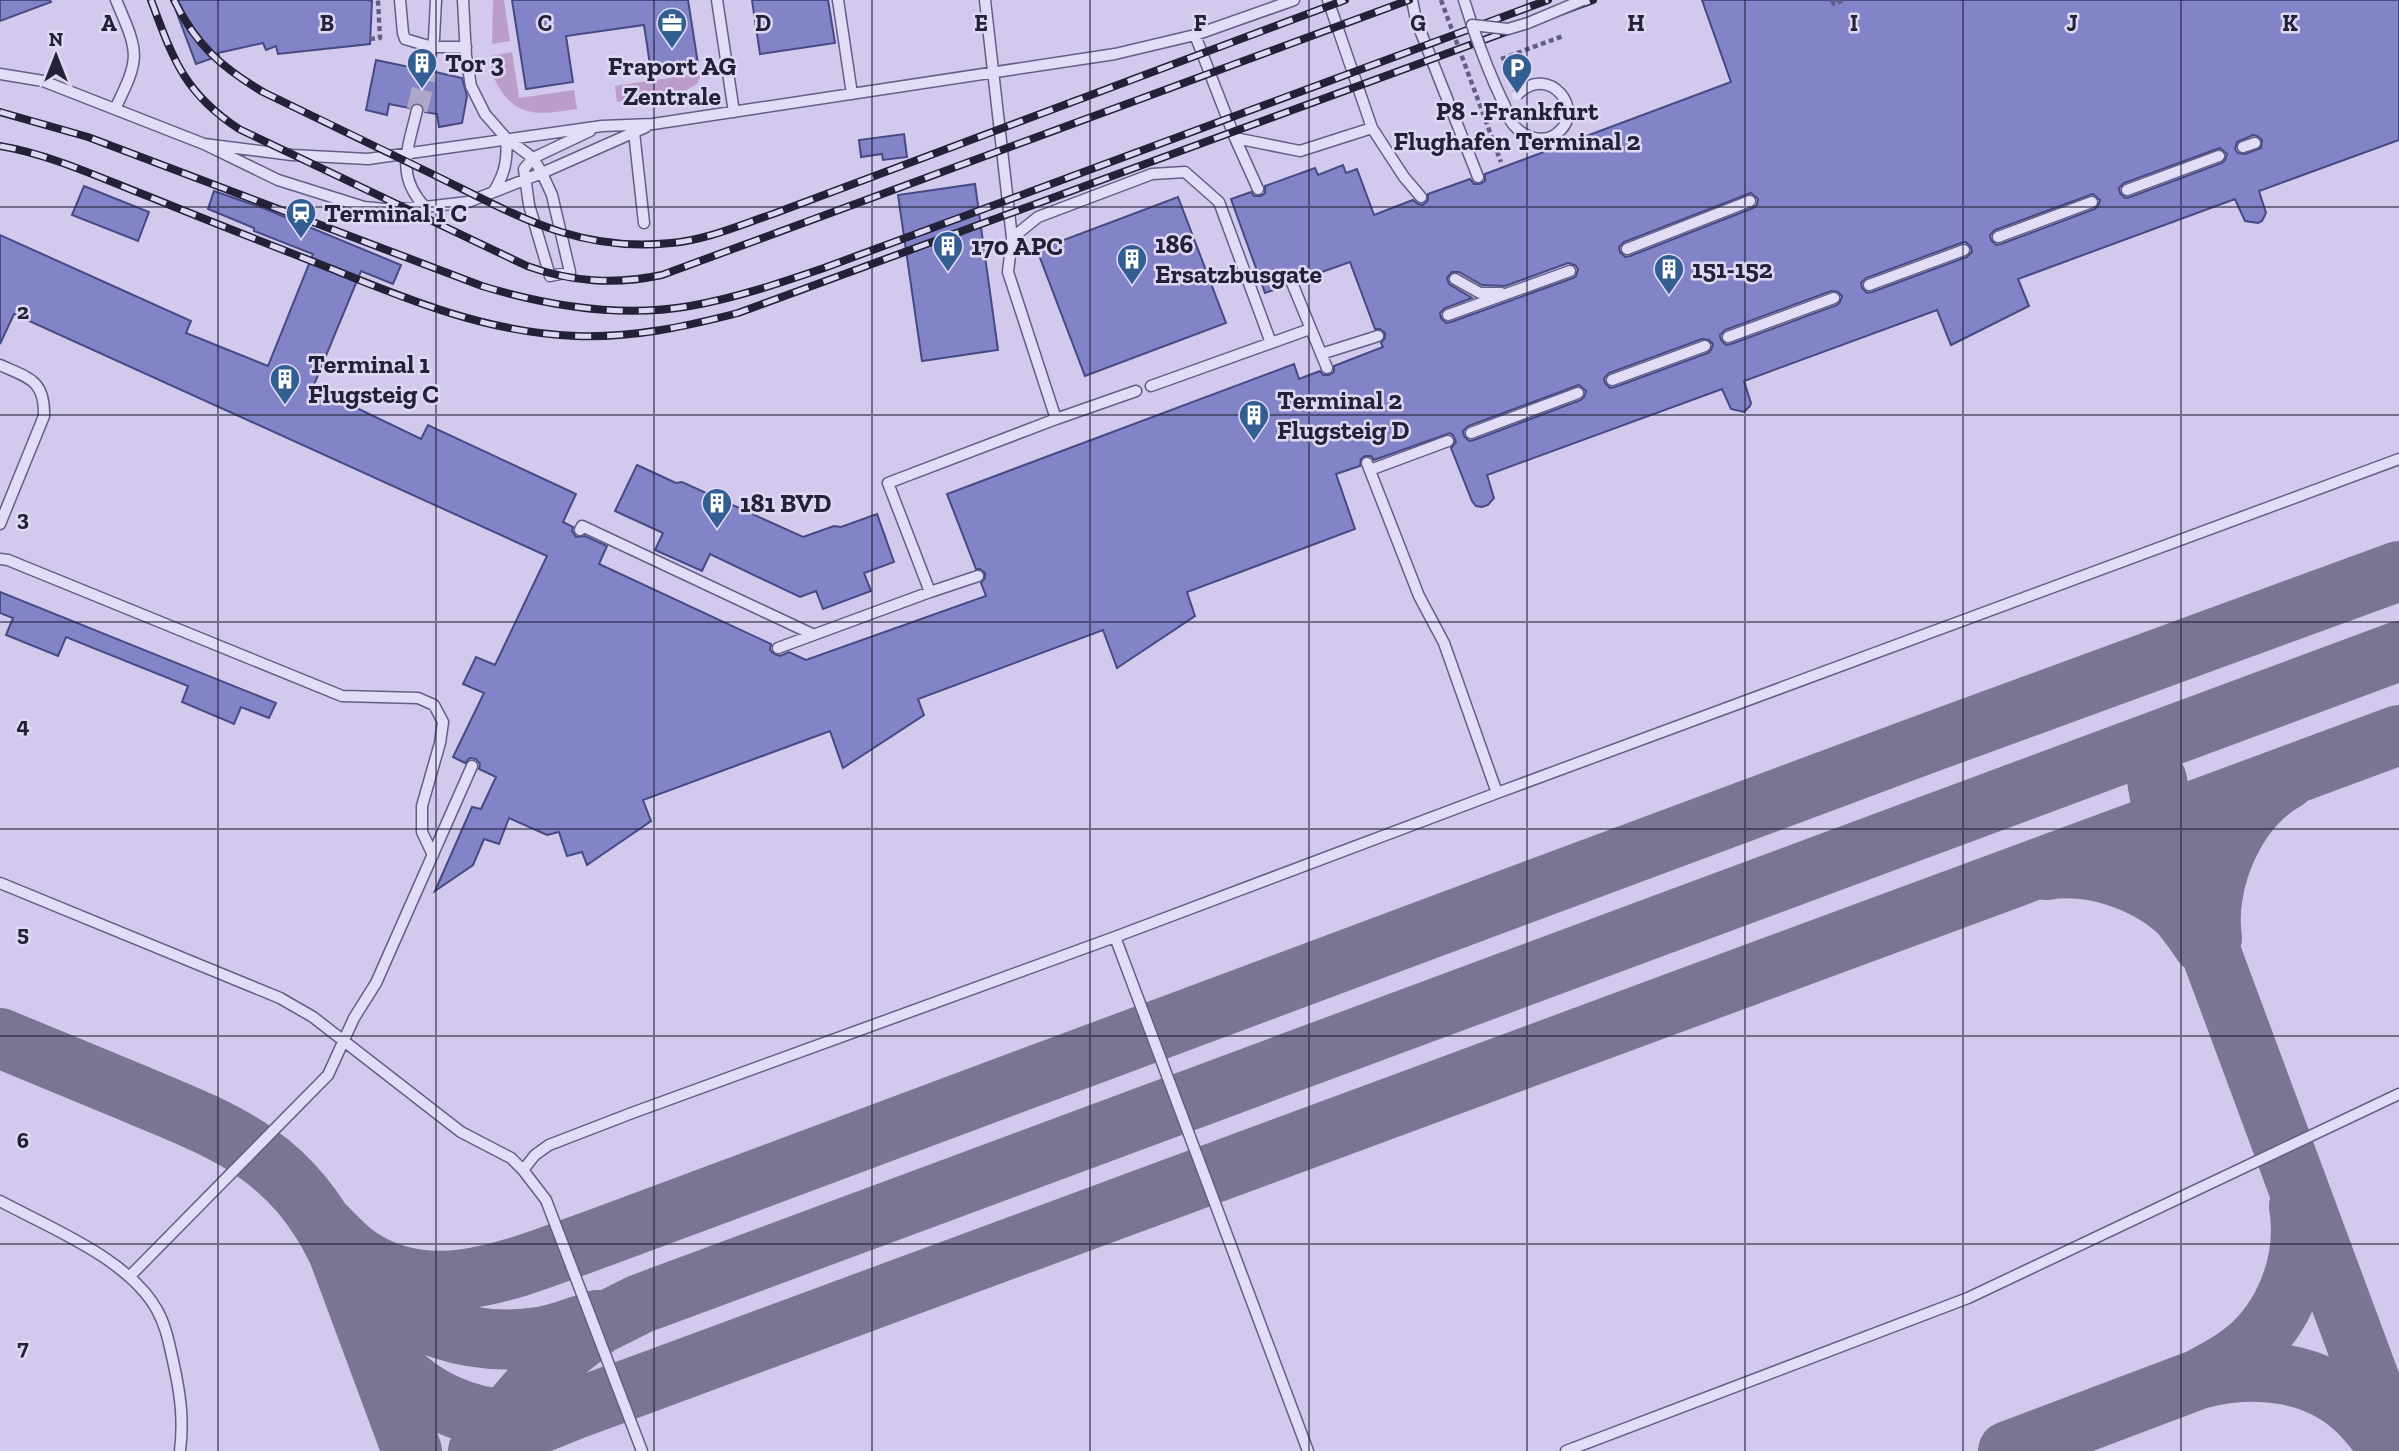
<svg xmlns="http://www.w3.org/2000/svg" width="2399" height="1451" viewBox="0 0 2399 1451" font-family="'Zilla Slab',serif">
<rect width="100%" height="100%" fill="#d2c9ec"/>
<path fill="#bb9dc9" d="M 493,0 L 504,0 L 510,41 L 492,44 Z
M 512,52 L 519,98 L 574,90 L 577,109 C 548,113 521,120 502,92 C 493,79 491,71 491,56 Z
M 702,73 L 697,84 L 683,92 L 617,102 L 615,86 Z"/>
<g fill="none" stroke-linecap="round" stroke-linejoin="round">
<path stroke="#7a7592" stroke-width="60" d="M 2157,780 L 2164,821 L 2193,904 L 2396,1451
M 2046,870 C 2090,863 2143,880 2177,910 C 2187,920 2195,933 2203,944
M 2212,938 C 2204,882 2235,808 2286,780
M 0,1038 C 44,1056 89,1075 133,1093 C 227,1132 291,1155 338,1252 L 412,1451
M 325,1226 C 335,1236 345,1247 356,1255 C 432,1310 525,1264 602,1237 L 1931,742 L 2399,571
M 357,1274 C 403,1326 473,1347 540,1337 C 559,1334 578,1326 597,1320
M 378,1346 C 413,1399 475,1425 537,1419
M 2203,1378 C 2257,1365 2319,1371 2360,1413 C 2370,1423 2379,1435 2388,1447
M 491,1448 L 513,1434 L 578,1408 L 2399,735
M 478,1451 L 558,1357 L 598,1325 L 640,1304 L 2399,651
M 2008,1451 L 2199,1379 C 2218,1369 2237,1359 2253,1344 C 2289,1309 2307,1256 2299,1206"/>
</g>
<path fill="#8284c7" stroke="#464a84" stroke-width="2" fill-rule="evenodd" d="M 0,0 L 50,0 L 51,2 L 0,21 Z
M 172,0 L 368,0 L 372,1 L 370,44 L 278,54 L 276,46 L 266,50 L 263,43 L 218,53 L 219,56 L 196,64 Z
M 512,0 L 688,0 L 698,64 L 651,71 L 644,25 L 566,36 L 573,82 L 526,89 Z
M 752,0 L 828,0 L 835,43 L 760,54 Z
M 1702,0 L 2399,0 L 2399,140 L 2259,191 L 2266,213 L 2262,221 L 2258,223 L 2245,221 L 2235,199 L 2018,279 L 2029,306 L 1951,345 L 1937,310 L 1744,381 L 1751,403 L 1750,406 L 1744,412 L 1731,409 L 1722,389 L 1487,475 L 1494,498 L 1488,505 L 1482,507 L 1476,506 L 1472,501 L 1451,448 L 1456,442 L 1453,435 L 1450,433 L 1374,460 L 1371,456 L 1365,456 L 1361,459 L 1360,466 L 1336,474 L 1355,529 L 1187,592 L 1195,616 L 1117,668 L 1103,630 L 918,699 L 924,715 L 843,768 L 830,731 L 643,800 L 651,821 L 587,865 L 582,852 L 567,856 L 559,832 L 547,835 L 509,818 L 499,844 L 484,839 L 473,865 L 435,891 L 472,807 L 481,809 L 496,777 L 479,769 L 480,764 L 476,759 L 470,758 L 465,763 L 453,757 L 484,693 L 463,684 L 476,657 L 495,665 L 547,556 L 14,314 L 0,344 L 0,235 L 191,321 L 186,333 L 268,366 L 313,254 L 254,231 L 254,228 L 208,209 L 214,191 L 263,208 L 401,265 L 393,284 L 361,271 L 313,387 L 421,439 L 428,425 L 576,494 L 563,522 L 573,527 L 572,531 L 576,537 L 585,536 L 607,546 L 599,564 L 771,644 L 770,650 L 774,654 L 780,656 L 789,652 L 806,660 L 986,596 L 981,583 L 985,578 L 985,573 L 980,569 L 976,569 L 947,494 L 1294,364 L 1299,379 L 1320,371 L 1323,375 L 1329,375 L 1334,372 L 1334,366 L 1383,347 L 1381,343 L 1385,338 L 1385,333 L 1380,329 L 1375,329 L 1350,262 L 1299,280 L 1296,276 L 1290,276 L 1285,279 L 1285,286 L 1265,293 L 1231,199 L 1251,192 L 1254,196 L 1261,196 L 1265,193 L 1265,186 L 1315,168 L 1318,175 L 1343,165 L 1346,173 L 1357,169 L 1374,215 L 1413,200 L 1418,204 L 1423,205 L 1428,200 L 1428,194 L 1470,179 L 1474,184 L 1480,184 L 1485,181 L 1485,174 L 1731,82 ZM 2253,135 L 2257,136 L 2262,140 L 2261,148 L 2245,154 L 2238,153 L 2235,149 L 2237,142 ZM 2220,148 L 2227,154 L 2225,160 L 2222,163 L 2130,197 L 2125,198 L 2120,193 L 2119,188 L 2124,183 ZM 1751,193 L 1758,199 L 1757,205 L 1753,208 L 1630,256 L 1625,257 L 1620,252 L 1619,247 L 1624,242 ZM 2093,194 L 2100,200 L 2098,206 L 2095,209 L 2001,244 L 1996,245 L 1991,240 L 1990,235 L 1995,230 ZM 1961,243 L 1966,242 L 1971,247 L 1972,252 L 1967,257 L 1872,292 L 1867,293 L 1862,288 L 1861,283 L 1866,278 ZM 1568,263 L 1575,265 L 1578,269 L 1576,276 L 1573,278 L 1451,322 L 1446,323 L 1441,318 L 1440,313 L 1445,308 L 1472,298 L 1449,284 L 1447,278 L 1452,272 L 1459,272 L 1482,285 L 1505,286 ZM 1831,291 L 1838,292 L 1842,296 L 1840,302 L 1837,305 L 1731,344 L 1726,345 L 1721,340 L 1720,335 L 1725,330 ZM 1702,339 L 1709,340 L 1713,344 L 1711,350 L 1708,353 L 1615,387 L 1610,388 L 1605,383 L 1604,378 L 1609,373 ZM 1579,385 L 1586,391 L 1584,397 L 1581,400 L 1474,440 L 1469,441 L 1464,436 L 1463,431 L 1468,426 Z
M 376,60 L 419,69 L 421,76 L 426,79 L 432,77 L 435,72 L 462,78 L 467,96 L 462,123 L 439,127 L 437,114 L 425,112 L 423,105 L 418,102 L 412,104 L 409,108 L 389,104 L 387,115 L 366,110 Z
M 904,134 L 907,157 L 883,160 L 882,154 L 861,157 L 859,140 Z
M 975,184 L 998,350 L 922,361 L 898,195 Z
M 84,186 L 149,212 L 138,241 L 72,215 Z
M 1178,197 L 1226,323 L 1085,376 L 1037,250 Z
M 637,465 L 676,483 L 682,482 L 803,537 L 834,526 L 841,527 L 877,514 L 894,562 L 864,573 L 871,591 L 823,609 L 816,591 L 800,597 L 710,554 L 702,571 L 655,550 L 663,533 L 615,511 Z
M 0,592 L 276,703 L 269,718 L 241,707 L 234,724 L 182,702 L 188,686 L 66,637 L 58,656 L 6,635 L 13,618 L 0,613 Z"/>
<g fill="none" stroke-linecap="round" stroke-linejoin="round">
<path stroke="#afa7c8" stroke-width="21" stroke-dasharray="21 10" stroke-linecap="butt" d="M 417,110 L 427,71"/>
<g stroke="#625f87" stroke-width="13">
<path id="service" d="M 400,0 L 403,33 L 405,39 L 432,47 L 466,47
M 463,0 L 466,56 L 471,86 L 485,114 L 506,138 L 533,158 L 542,173 L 552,195 L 570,272 L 550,276 L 529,205 L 524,169 L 533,158 L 590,131
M 717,0 L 734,112
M 838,0 L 852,94
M 985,0 L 1012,238
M 1328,0 L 1372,128 L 1404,177 L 1421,197
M 1412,0 L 1416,20 L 1478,177
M 1464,0 L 1472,25
M 1195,35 L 1235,138 L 1258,189
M 427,71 L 434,39 L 436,0
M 0,74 L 43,81 L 204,144 L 278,180 L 364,207 L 384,209 L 425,207 L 468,202 L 542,173 L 646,127
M 115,109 C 141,56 139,54 116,0
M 417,110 C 408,149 395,175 425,207
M 634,132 L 644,223
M 1235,138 L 1300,151 L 1372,128
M 204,144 L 292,155 L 368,159 L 602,126 L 653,124 L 1115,54 L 1195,35 L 1294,0
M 2243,147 L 2255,143
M 2127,190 L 2219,156
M 494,191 C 505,174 508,158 506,138
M 1998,237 L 2092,202
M 1627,249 L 1750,201
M 1455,279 L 1480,293 L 1501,293
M 1292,283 L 1327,368
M 1869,285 L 1964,250
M 1448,315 L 1570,271
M 1728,337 L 1834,298
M 1321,354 L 1378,336
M 0,365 C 29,378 45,380 44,416 L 0,524
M 1612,380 L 1705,346
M 1151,386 L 1310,329
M 1056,419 L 1008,272 L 1012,238 L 1038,217 L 1152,174 L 1185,172 L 1219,202 L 1271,343
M 1471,433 L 1578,393
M 1367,463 L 1419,596 L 1444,643 L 1497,793
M 1370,470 L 1448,441
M 580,530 L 582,526 L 812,634
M 0,559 L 8,560 L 342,696 L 418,698 L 434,705 L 443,722 L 440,743 L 422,806 L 422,832 L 433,855
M 978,576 L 930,592 L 888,483 L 1056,419 L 1136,391
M 778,648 L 930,592
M 0,883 L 280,998 L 313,1017 L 461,1132 L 511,1158 L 523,1170 L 546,1200 L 642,1451
M 1115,937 L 1308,1451
M 523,1170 L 535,1155 L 549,1145 L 632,1113 L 1115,937 L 1497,793 L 2399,459
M 0,1201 C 50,1228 129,1259 157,1310 C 166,1326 169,1343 173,1361 C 180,1392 184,1419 180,1451
M 130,1276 L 328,1075 L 354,1018 L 376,983 L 472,766
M 1566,1451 L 1968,1298 L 2399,1094"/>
</g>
<path stroke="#625f87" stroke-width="4.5" stroke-dasharray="5 3.5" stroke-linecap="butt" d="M 1441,0 L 1501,162
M 1832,0 L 1834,4 L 1844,0
M 370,39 L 380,38 L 378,0
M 1501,59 L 1563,36"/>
<use href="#service" stroke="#e3dcf7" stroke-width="10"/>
<g stroke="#222138" stroke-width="8">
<path id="rail" d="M 151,0 C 173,59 184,93 239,129 L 527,266 C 572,282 614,285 662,275 L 1409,0
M 174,0 C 196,45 221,67 263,92 C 319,119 375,146 430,173 C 513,213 575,253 671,243 C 706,240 740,225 773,214 L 1345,0
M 0,112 L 88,137 L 482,286 C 548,306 621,318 690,306 C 736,298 780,283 824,268 L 1548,0
M 0,146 C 53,155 105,180 155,199 C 214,223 273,246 332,269 C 411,301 490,333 576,336 C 632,338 684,327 738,313 L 1593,0"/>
</g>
<use href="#rail" stroke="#dfd8f4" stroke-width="5" stroke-dasharray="16" stroke-linecap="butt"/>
<g stroke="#625f87" stroke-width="13" stroke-linecap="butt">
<path id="service-bridge" d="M 1517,95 C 1549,61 1588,112 1556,134 C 1540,145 1519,135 1510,120 C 1507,114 1506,106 1502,100 C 1490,75 1481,51 1472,25 L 1508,29 L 1528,23 L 1583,0"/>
</g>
<use href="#service-bridge" stroke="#e3dcf7" stroke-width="10"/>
</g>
<path fill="none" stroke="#222138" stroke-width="2" stroke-opacity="0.55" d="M 218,0 L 218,1451M 436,0 L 436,1451M 654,0 L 654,1451M 872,0 L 872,1451M 1090,0 L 1090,1451M 1309,0 L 1309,1451M 1527,0 L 1527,1451M 1745,0 L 1745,1451M 1963,0 L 1963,1451M 2181,0 L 2181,1451M 0,207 L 2399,207M 0,415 L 2399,415M 0,622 L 2399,622M 0,829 L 2399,829M 0,1036 L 2399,1036M 0,1244 L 2399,1244"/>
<defs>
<g id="office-pin" transform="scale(1.575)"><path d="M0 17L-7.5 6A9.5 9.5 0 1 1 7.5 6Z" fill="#335e91" stroke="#dfd8f4"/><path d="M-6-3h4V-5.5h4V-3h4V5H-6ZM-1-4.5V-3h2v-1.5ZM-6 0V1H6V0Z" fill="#fff"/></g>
<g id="building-pin" transform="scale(1.575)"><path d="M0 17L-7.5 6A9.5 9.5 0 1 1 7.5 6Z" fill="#335e91" stroke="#dfd8f4"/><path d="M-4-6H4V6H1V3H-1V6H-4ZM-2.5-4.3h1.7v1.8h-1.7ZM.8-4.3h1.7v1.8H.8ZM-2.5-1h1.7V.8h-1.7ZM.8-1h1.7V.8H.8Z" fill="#fff"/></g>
<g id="parking-pin" transform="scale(1.575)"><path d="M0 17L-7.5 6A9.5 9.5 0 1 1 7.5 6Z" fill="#335e91" stroke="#dfd8f4"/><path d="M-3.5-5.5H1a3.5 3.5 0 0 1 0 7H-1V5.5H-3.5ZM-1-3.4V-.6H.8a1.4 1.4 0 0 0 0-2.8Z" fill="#fff"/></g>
<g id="station-pin" transform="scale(1.575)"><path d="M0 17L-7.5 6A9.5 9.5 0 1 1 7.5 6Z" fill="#335e91" stroke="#dfd8f4"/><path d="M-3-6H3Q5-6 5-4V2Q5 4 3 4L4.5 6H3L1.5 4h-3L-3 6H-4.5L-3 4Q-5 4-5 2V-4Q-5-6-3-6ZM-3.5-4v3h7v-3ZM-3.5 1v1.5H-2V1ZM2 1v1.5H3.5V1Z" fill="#fff"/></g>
</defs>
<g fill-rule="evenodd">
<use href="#office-pin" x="672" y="23"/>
<use href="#building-pin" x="422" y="63"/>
<use href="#parking-pin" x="1517" y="68"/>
<use href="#station-pin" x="301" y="213"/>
<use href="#building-pin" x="948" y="246"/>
<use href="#building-pin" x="1132" y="259"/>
<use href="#building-pin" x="1669" y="269"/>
<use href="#building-pin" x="285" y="379"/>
<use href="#building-pin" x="1254" y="415"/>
<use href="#building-pin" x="717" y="503"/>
</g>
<g text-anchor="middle" stroke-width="5" stroke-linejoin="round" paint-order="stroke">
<g font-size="26" font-weight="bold" fill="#222138" stroke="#dfd8f4" text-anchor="start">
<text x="445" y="72">Tor 3</text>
<text x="672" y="75" text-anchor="middle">Fraport AG<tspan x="672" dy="30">Zentrale</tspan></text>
<text x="1517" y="120" text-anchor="middle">P8 - Frankfurt<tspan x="1517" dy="30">Flughafen Terminal 2</tspan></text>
<text x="324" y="222">Terminal 1 C</text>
<text x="1155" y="253">186<tspan x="1155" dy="30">Ersatzbusgate</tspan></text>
<text x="971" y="255">170 APC</text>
<text x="1692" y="278">151-152</text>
<text x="308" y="373">Terminal 1<tspan x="308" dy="30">Flugsteig C</tspan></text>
<text x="1277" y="409">Terminal 2<tspan x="1277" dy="30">Flugsteig D</tspan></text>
<text x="740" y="512">181 BVD</text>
</g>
</g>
<g font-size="23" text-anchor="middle" font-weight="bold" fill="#222138" stroke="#dfd8f4" stroke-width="5" stroke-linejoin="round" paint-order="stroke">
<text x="109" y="31">A</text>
<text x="327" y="31">B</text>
<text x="545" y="31">C</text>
<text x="763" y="31">D</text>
<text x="981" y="31">E</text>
<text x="1200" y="31">F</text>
<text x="1418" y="31">G</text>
<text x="1636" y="31">H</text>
<text x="1854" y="31">I</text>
<text x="2072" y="31">J</text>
<text x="2290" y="31">K</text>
<text x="23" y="319">2</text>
<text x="23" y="526">3</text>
<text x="23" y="733">4</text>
<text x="23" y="941">5</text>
<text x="23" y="1148">6</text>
<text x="23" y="1355">7</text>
</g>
<g transform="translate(56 56)" stroke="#dfd8f4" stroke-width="5" paint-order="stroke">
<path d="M0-5L12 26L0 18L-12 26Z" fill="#222138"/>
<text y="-10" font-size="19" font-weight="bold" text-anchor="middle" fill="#222138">N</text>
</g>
</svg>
